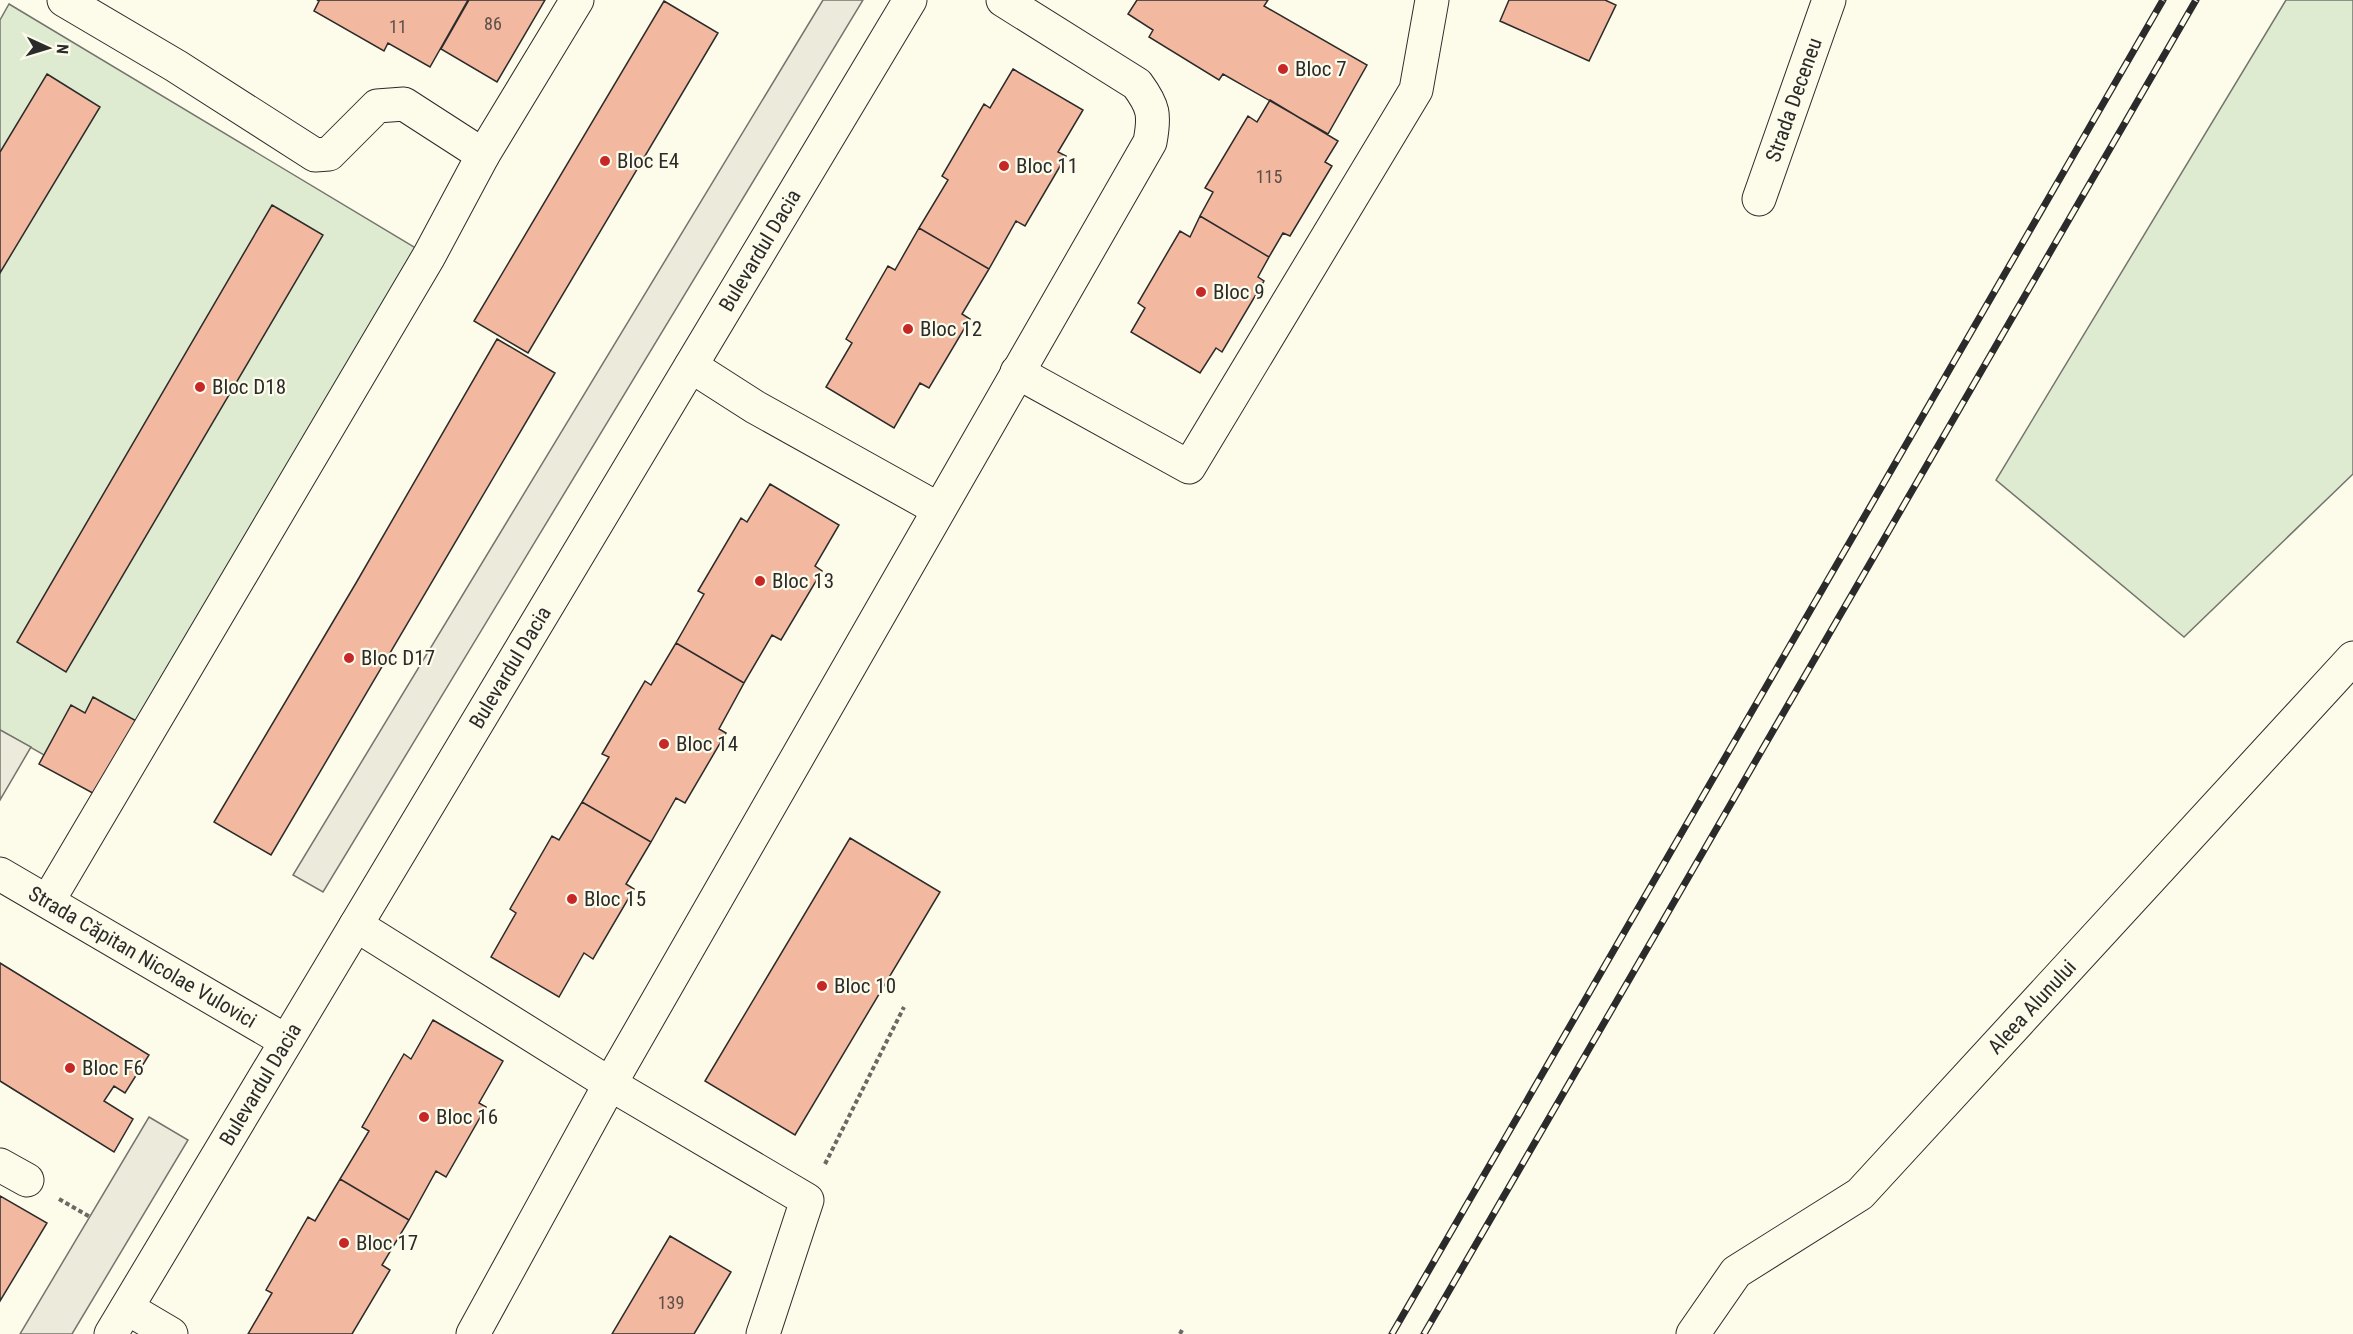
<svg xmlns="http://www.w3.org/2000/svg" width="2353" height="1334" viewBox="0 0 2353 1334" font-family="'Roboto Condensed',sans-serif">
<rect width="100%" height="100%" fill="#fdfbea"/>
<path fill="#deebd1" stroke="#74746e" stroke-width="1.5" d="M 2286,0 L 2353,0 L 2353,474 L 2184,637 L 1996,480 Z
M 9,4 L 429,256 L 111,793 L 0,730 L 0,20 Z"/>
<path fill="#eceadb" stroke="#74746e" stroke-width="1.5" d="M 823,0 L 863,0 L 323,892 L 293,875 Z
M 0,730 L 31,747 L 0,800 Z
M 149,1117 L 188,1140 L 72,1334 L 20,1334 Z"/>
<path fill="#f2b8a0" stroke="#2b2b2b" stroke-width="1.5" d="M 317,0 L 468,0 L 430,67 L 388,43 L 384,51 L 314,11 L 319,1 Z
M 469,0 L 545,0 L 497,82 L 441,49 Z
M 1137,0 L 1268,0 L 1264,6 L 1367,65 L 1328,134 L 1223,74 L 1219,80 L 1149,37 L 1153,30 L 1128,14 Z
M 1509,0 L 1605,0 L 1616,5 L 1589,61 L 1500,21 Z
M 664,1 L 718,33 L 528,353 L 474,321 Z
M 1013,69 L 1083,110 L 1058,152 L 1066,156 L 1025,226 L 1016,221 L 989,269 L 919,228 L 948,180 L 942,176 L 984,104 L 990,108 Z
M 47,74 L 100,107 L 0,273 L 0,152 Z
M 1270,100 L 1338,141 L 1325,162 L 1332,166 L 1290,236 L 1283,233 L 1269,257 L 1200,216 L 1213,192 L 1205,188 L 1248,116 L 1257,122 Z
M 272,205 L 323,235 L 66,672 L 17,642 Z
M 1200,216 L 1269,257 L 1258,277 L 1264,281 L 1222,352 L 1216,348 L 1200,373 L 1131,332 L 1145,308 L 1138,303 L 1180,231 L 1190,237 Z
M 919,228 L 989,269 L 962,314 L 970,319 L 929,388 L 920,383 L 894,428 L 826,387 L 852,343 L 846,339 L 888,266 L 895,270 Z
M 497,339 L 555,373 L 271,855 L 214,822 L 356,583 Z
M 770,484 L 839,525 L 815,566 L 822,571 L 781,640 L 772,635 L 744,683 L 676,643 L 704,594 L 698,591 L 741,518 L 747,522 Z
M 676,643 L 744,683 L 719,729 L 726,733 L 685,803 L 676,798 L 651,842 L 582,802 L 609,757 L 602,754 L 645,681 L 651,685 Z
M 93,697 L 140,723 L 100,797 L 39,764 L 71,705 L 85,713 Z
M 582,802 L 651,842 L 626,884 L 634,889 L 593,959 L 584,953 L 559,997 L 491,957 L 516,913 L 510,909 L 552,836 L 559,840 Z
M 850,838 L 940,892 L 795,1135 L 705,1081 Z
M 0,963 L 149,1055 L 125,1093 L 114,1086 L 104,1101 L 133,1119 L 114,1152 L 0,1081 Z
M 433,1020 L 503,1061 L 479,1103 L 486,1107 L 446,1177 L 436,1171 L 409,1220 L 340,1179 L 369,1131 L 362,1127 L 404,1054 L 411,1059 Z
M 340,1179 L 409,1220 L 382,1265 L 390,1270 L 352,1334 L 248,1334 L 272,1293 L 266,1290 L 308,1217 L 315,1221 Z
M 0,1196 L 47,1223 L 0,1301 Z
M 670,1236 L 731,1272 L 694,1334 L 612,1334 Z"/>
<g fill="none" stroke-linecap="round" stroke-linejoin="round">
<g stroke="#2b2b2b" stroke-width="35">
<g id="minor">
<path d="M 64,0 L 176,66 L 315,155 L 329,154 L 377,106 L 404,104 L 483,155 L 577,0"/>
<path id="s1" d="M 1759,199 L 1829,0"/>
<path d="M 691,366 L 755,407 L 938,509"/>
<path d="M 1017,372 L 1189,467 L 1416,90 L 1432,0"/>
<path id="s2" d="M 0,874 L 286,1041"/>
<path d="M 48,901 L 429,256 L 483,155"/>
<path d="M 356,925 L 610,1084 L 807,1200 L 763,1334"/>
<path d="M 0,1165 L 27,1180"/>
<path d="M 127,1308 L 171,1334"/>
<path d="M 473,1334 L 610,1084 L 1150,142 C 1155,115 1154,107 1137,84 L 1003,0"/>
<path id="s3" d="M 1693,1334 L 1736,1272 L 1860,1194 L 2353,658"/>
</g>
</g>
<g stroke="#2b2b2b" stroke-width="35">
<g id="major">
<path id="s4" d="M 111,1334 L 910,0"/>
</g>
</g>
<path stroke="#6a6964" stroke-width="4" stroke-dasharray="4.5 3" stroke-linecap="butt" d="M 825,1164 L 904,1007
M 59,1199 L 90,1217
M 1180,1334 L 1182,1330"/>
<use href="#minor" stroke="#fdfbea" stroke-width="33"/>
<use href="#major" stroke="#fdfbea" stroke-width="33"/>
<g stroke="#2b2b2b" stroke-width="7">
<path id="rail" d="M 1392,1334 L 2163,0
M 1424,1334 L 2196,0"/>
</g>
<use href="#rail" stroke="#fdfbea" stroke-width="4.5" stroke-dasharray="14" stroke-linecap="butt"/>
</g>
<g fill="#c62828" stroke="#fdfbea" stroke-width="2">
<circle cx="1283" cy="69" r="6"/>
<circle cx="605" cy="161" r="6"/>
<circle cx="1004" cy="166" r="6"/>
<circle cx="1201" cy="292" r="6"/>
<circle cx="908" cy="329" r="6"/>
<circle cx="200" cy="387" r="6"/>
<circle cx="760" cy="581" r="6"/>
<circle cx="349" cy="658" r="6"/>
<circle cx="664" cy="744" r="6"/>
<circle cx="572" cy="899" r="6"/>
<circle cx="822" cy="986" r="6"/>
<circle cx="70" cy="1068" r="6"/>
<circle cx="424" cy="1117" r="6"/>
<circle cx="344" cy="1243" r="6"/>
</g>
<g text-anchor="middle" stroke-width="4.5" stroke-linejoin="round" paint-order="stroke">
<g font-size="18" fill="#5d4e48">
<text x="493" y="30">86</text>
<text x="398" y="33">11</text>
<text x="1269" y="183">115</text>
<text x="671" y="1309">139</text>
</g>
<g font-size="21" fill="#2b2b2b" stroke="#fdfbea" text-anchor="start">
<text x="1295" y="76">Bloc 7</text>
<text x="617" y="168">Bloc E4</text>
<text x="1016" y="173">Bloc 11</text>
<text x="1213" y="299">Bloc 9</text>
<text x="920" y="336">Bloc 12</text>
<text x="212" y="394">Bloc D18</text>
<text x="772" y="588">Bloc 13</text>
<text x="361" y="665">Bloc D17</text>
<text x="676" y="751">Bloc 14</text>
<text x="584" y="906">Bloc 15</text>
<text x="834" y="993">Bloc 10</text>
<text x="82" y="1075">Bloc F6</text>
<text x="436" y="1124">Bloc 16</text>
<text x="356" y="1250">Bloc 17</text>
</g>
<g font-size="21" fill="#2b2b2b" stroke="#fdfbea">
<text dy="7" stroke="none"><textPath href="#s1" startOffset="105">Strada Deceneu</textPath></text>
<text dy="7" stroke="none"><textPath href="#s4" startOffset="1263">Bulevardul Dacia</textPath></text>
<text dy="7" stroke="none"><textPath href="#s4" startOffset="777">Bulevardul Dacia</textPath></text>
<text dy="7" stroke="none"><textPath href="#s2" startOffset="165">Strada Căpitan Nicolae Vulovici</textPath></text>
<text dy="7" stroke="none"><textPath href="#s3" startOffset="476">Aleea Alunului</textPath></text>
<text dy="7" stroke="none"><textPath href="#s4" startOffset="291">Bulevardul Dacia</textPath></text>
</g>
</g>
<g transform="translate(48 48) rotate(94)" stroke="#fdfbea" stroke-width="4.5" paint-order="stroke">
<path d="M0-4.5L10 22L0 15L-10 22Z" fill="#2b2b2b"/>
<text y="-9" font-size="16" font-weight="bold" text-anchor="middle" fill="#2b2b2b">N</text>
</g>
</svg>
